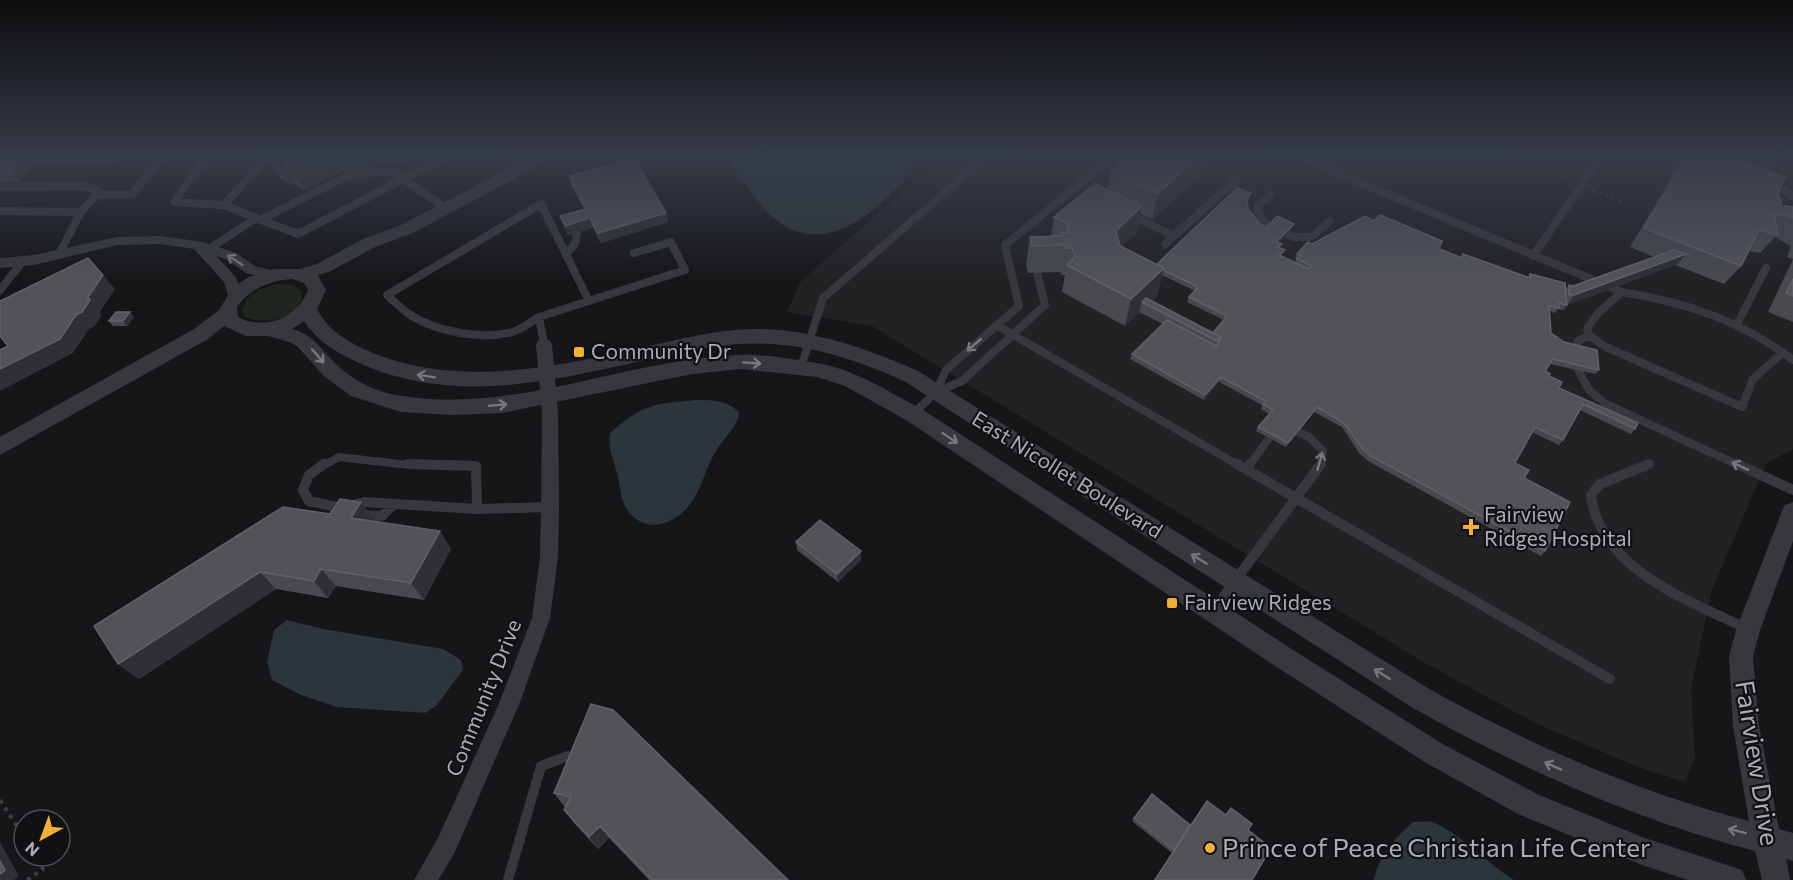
<svg xmlns="http://www.w3.org/2000/svg" width="1793" height="880" viewBox="0 0 1793 880" font-family="Commissioner,sans-serif">
<rect width="100%" height="100%" fill="#161618"/>
<path fill="#222225" d="M 941,155 L 1793,155 L 1793,449 L 1766,464 L 1712,590 L 1691,688 L 1695,758 L 1685,782 L 1638,767 L 1535,723 L 1425,663 L 872,326 L 787,312 L 801,281 L 931,167 Z"/>
<path fill="#1e261f" d="M 276,284 L 293,285 L 302,292 C 304,318 264,326 246,317 L 242,312 C 245,294 261,288 276,284 Z"/>
<path fill="#2c353c" d="M 727,155 L 908,155 L 913,160 L 912,172 C 864,226 805,270 752,193 C 743,181 733,169 727,155 Z
M 696,400 C 713,400 726,400 739,412 C 738,428 724,437 716,451 C 703,471 701,498 681,514 C 660,530 636,529 624,504 C 620,495 620,483 617,473 C 613,457 608,451 610,433 C 643,404 653,404 696,400 Z
M 287,620 L 323,629 L 443,649 L 461,660 L 463,670 L 436,706 L 425,713 L 337,707 L 301,695 L 272,680 L 267,662 L 274,630 Z
M 1413,822 C 1419,822 1427,821 1432,822 C 1459,832 1488,864 1514,880 L 1374,880 C 1379,855 1395,838 1413,822 Z"/>
<g fill="none" stroke-linecap="round" stroke-linejoin="round">
<path stroke="#3d3f44" stroke-width="3" stroke-dasharray="3 4" stroke-linecap="butt" d="M 1563,155 L 1557,173 L 1569,181
M 1592,190 L 1622,201"/>
<path stroke="#3d3f44" stroke-width="4" stroke-dasharray="4 5" stroke-linecap="butt" d="M 0,800 L 24,837
M 27,880 L 43,869 L 35,856"/>
<path stroke="#37383d" stroke-width="8" d="M 207,155 L 174,202 L 224,205 L 256,218
M 1294,155 L 1622,292 C 1685,302 1742,321 1793,360
M 1744,166 L 1766,168
M 371,171 L 393,172 L 403,179 L 450,155
M 1765,171 L 1773,155
M 1773,184 L 1793,196
M 0,187 L 83,186 L 96,190 L 96,195
M 224,205 L 269,155
M 0,211 L 81,212 L 59,254
M 81,212 L 96,195 L 132,194 L 164,155
M 1129,214 L 1174,236
M 260,220 L 349,175
M 1270,227 C 1262,221 1257,215 1258,205 L 1271,195
M 1287,234 L 1293,237 L 1311,237 L 1330,221
M 1165,244 L 1237,179
M 209,249 L 256,218 L 298,234 L 403,179 L 446,208
M 566,254 L 575,244 L 577,232
M 1533,256 L 1602,155
M 0,290 L 23,261
M 1622,292 L 1598,313 L 1587,329 L 1590,336 L 1604,346 L 1742,407 L 1753,379 L 1783,352
M 539,317 C 531,322 524,328 515,331 C 485,341 438,332 412,316 C 402,310 395,302 387,295 L 541,204 L 589,301
M 1737,324 L 1766,268
M 996,325 L 1240,466
M 544,344 L 539,317 L 685,270 L 671,242 L 634,253
M 1574,350 L 1579,340 L 1590,336
M 801,367 L 823,298 L 988,155
M 1578,370 L 1589,390 L 1606,404 L 1740,466
M 936,392 L 946,370 L 1019,306 L 1005,245 L 1115,155
M 913,414 L 936,392 L 962,381 L 1045,305 L 1037,273
M 1298,432 L 1309,437 L 1323,451 L 1320,466
M 322,466 L 339,457 L 400,464 L 465,466
M 1249,466 L 1269,438
M 1646,466 L 1650,464"/>
<path stroke="#37383d" stroke-width="10" d="M 324,464 L 309,475 L 303,490 L 309,501 L 342,508 L 364,502 L 477,509
M 408,464 L 476,466 L 477,509
M 1237,464 L 1610,679
M 1649,464 L 1600,484 L 1591,495 C 1600,570 1689,600 1747,629
M 1737,464 L 1793,490
M 1247,468 L 1250,464
M 477,509 L 550,507
M 362,515 L 382,516 L 394,504
M 1224,596 L 1321,464
M 508,880 L 541,766 L 568,756"/>
<path fill="#37383d" fill-rule="evenodd" d="M 161,236 L 203,242 L 236,253 L 255,266 L 278,272 L 280,275 L 273,280 L 246,273 L 226,259 L 216,256 L 236,277 L 242,295 L 235,300 L 228,295 L 224,282 L 194,249 L 161,244 L 117,245 L 34,265 L 0,268 L 0,258 L 34,255 L 117,237 Z
M 544,339 L 549,340 L 552,344 L 558,413 L 559,507 L 558,557 L 550,618 L 520,702 L 454,854 L 438,880 L 414,880 L 438,838 L 500,701 L 532,618 L 540,557 L 541,507 L 542,413 L 536,344 L 539,340 Z"/>
<path fill="#37383d" fill-rule="evenodd" d="M 534,155 L 554,155 L 552,158 L 413,233 L 375,247 L 329,272 L 318,275 L 326,290 L 317,309 C 329,332 350,343 373,353 C 460,388 556,367 645,347 C 680,339 716,330 752,329 C 809,328 866,348 918,371 L 1431,690 C 1533,746 1637,792 1749,821 L 1733,726 L 1729,657 L 1736,630 L 1782,511 L 1785,505 L 1793,502 L 1793,541 L 1760,630 L 1753,657 L 1759,726 L 1779,829 L 1793,833 L 1793,861 L 1786,859 L 1790,880 L 1762,880 L 1755,851 C 1634,819 1522,769 1413,708 L 904,381 C 851,357 796,340 737,344 C 613,358 489,417 366,366 C 341,355 319,344 304,321 L 292,329 C 314,334 322,351 337,365 C 355,382 378,393 402,396 C 517,414 626,359 740,355 C 764,354 793,359 817,363 C 854,369 887,391 920,408 L 1290,648 L 1441,743 L 1537,794 L 1642,837 L 1742,870 L 1746,880 L 1688,880 L 1642,865 L 1518,814 L 1423,761 L 1272,664 L 906,420 L 845,386 L 817,377 L 741,369 L 692,374 L 502,413 L 452,415 L 401,412 L 351,396 L 324,376 L 297,346 L 289,342 L 268,336 L 246,336 L 224,326 L 208,339 L 0,455 L 0,437 L 194,329 L 219,310 L 233,287 L 249,277 L 274,269 L 299,269 L 317,264 L 363,239 L 401,225 ZM 292,279 L 304,283 L 308,290 C 298,318 264,331 238,317 L 237,307 C 250,288 270,281 292,279 Z"/>
</g>
<path fill="#47494d" fill-rule="evenodd" d="M 0,155 L 124,155 L 116,164 L 34,165 L 19,182 L 0,182 Z
M 267,155 L 419,155 L 417,160 L 373,162 L 370,157 L 368,157 L 373,176 L 351,182 L 344,170 L 303,190 L 294,183 L 290,185 L 281,179 Z
M 1686,155 L 1723,155 L 1778,194 L 1780,205 L 1793,207 L 1793,322 L 1768,312 L 1793,259 L 1787,257 L 1791,246 L 1775,237 L 1760,253 L 1748,251 L 1741,266 L 1724,284 L 1675,265 L 1567,305 L 1563,310 L 1558,309 L 1555,313 L 1550,311 L 1551,333 L 1599,370 L 1595,374 L 1550,364 L 1545,371 L 1559,388 L 1635,429 L 1631,434 L 1580,410 L 1563,440 L 1559,445 L 1532,432 L 1515,463 L 1524,478 L 1545,551 L 1541,556 L 1368,461 L 1359,453 L 1342,427 L 1314,412 L 1286,447 L 1256,431 L 1258,427 L 1269,414 L 1261,409 L 1262,405 L 1219,382 L 1204,400 L 1130,359 L 1132,354 L 1163,324 L 1139,312 L 1125,326 L 1062,292 L 1065,275 L 1062,275 L 1060,272 L 1028,273 L 1026,264 L 1030,237 L 1051,236 L 1054,217 L 1107,190 L 1111,171 L 1203,174 L 1152,219 L 1140,214 L 1136,233 L 1121,247 L 1157,264 L 1249,198 L 1247,202 L 1248,209 L 1260,224 L 1266,228 L 1294,224 L 1292,229 L 1278,243 L 1280,248 L 1285,250 L 1281,256 L 1295,263 L 1296,260 L 1295,259 L 1297,254 L 1312,244 L 1374,221 L 1461,257 L 1463,254 L 1528,277 L 1530,274 L 1566,289 L 1569,285 L 1573,286 L 1654,257 L 1630,247 L 1680,163 ZM 1162,275 L 1195,291 L 1189,297 L 1187,302 L 1224,320 L 1213,333 L 1151,301 L 1157,295 Z
M 569,176 L 666,213 L 668,222 L 601,243 L 593,228 L 568,235 L 560,216 L 584,209 L 572,186 Z
M 134,317 L 127,326 L 113,326 L 109,321 Z
M 361,502 L 374,520 L 373,521 L 451,549 L 424,600 L 336,586 L 328,598 L 276,589 L 139,679 L 118,664 L 330,514 Z
M 796,542 L 861,560 L 838,582 L 797,550 Z
M 591,704 L 788,880 L 649,880 L 609,838 L 598,849 L 574,823 L 564,810 L 566,806 L 564,806 L 554,793 Z
M 1207,801 L 1226,815 L 1231,808 L 1248,830 L 1252,880 L 1154,880 L 1172,852 L 1172,853 L 1132,821 L 1134,818 L 1190,825 Z"/>
<path fill="#2f3033" d="M 26,155 L 34,165 L 19,182 L 10,172 Z
M 109,155 L 124,155 L 116,164 Z
M 305,155 L 366,155 L 373,176 L 351,182 L 344,170 L 303,190 L 288,163 Z
M 414,155 L 419,155 L 417,160 Z
M 1202,155 L 1209,155 L 1203,174 L 1152,219 L 1158,193 Z
M 279,156 L 294,183 L 290,185 L 274,159 Z
M 1142,206 L 1136,233 L 1110,258 L 1116,231 Z
M 666,213 L 668,222 L 601,243 L 598,233 Z
M 590,218 L 593,228 L 568,235 L 565,226 Z
M 1294,224 L 1292,229 L 1275,247 L 1276,242 Z
M 1686,254 L 1678,264 L 1567,305 L 1574,295 Z
M 1164,268 L 1157,295 L 1147,304 L 1142,302 L 1139,312 L 1125,326 L 1131,299 Z
M 103,275 L 115,289 L 100,312 L 102,314 L 95,326 L 89,329 L 73,353 L 0,391 L 0,369 L 76,315 Z
M 130,312 L 134,317 L 127,326 L 123,321 Z
M 1221,377 L 1219,382 L 1204,400 L 1205,395 Z
M 1317,407 L 1314,412 L 1286,447 L 1288,443 Z
M 361,502 L 374,520 L 365,535 L 351,518 Z
M 440,531 L 451,549 L 424,600 L 411,583 Z
M 861,551 L 861,560 L 838,582 L 837,574 Z
M 321,569 L 336,586 L 328,598 L 314,581 Z
M 260,572 L 276,589 L 139,679 L 118,664 Z
M 600,826 L 609,838 L 598,849 L 589,837 Z
M 0,842 L 19,876 L 14,880 L 0,880 Z"/>
<path fill="#525359" stroke="#5f6168" stroke-width="1.5" d="M 0,155 L 84,155 L 26,155 L 10,172 L 0,172 L 0,160 L 4,156 L 0,156 Z
M 269,155 L 305,155 L 288,163 L 279,156 L 274,159 Z
M 1130,155 L 1202,155 L 1158,193 L 1111,171 Z
M 1687,155 L 1723,155 L 1785,177 L 1778,194 L 1782,201 L 1780,205 L 1793,207 L 1793,218 L 1790,216 L 1775,214 L 1777,235 L 1759,230 L 1741,266 L 1644,228 Z
M 634,158 L 666,213 L 598,233 L 590,218 L 565,226 L 560,216 L 586,209 L 569,176 Z
M 1095,184 L 1142,206 L 1116,231 L 1120,246 L 1164,268 L 1131,299 L 1067,265 L 1075,257 L 1072,248 L 1066,248 L 1065,245 L 1032,246 L 1030,237 L 1062,236 L 1061,233 L 1069,232 L 1067,223 L 1054,217 Z
M 1237,188 L 1251,193 L 1247,200 L 1248,209 L 1260,224 L 1266,228 L 1277,216 L 1294,224 L 1276,242 L 1282,244 L 1278,247 L 1285,250 L 1279,255 L 1309,269 L 1312,266 L 1297,259 L 1300,256 L 1297,254 L 1308,242 L 1312,244 L 1365,216 L 1374,221 L 1380,215 L 1442,241 L 1439,249 L 1462,258 L 1463,254 L 1530,278 L 1530,274 L 1565,283 L 1567,305 L 1559,303 L 1559,308 L 1549,306 L 1551,333 L 1564,342 L 1597,350 L 1599,370 L 1553,359 L 1545,371 L 1550,374 L 1549,376 L 1562,382 L 1559,388 L 1638,423 L 1635,429 L 1583,404 L 1563,440 L 1535,427 L 1515,463 L 1529,470 L 1524,478 L 1570,502 L 1545,551 L 1371,456 L 1362,448 L 1344,423 L 1317,407 L 1288,443 L 1258,427 L 1273,410 L 1263,404 L 1265,401 L 1221,377 L 1205,395 L 1132,354 L 1167,320 L 1216,346 L 1219,342 L 1221,337 L 1213,333 L 1227,316 L 1189,297 L 1198,287 L 1163,270 L 1164,268 L 1157,264 Z
M 1674,250 L 1686,254 L 1574,295 L 1569,295 L 1569,285 L 1573,286 Z
M 88,258 L 103,275 L 88,297 L 90,300 L 82,312 L 76,315 L 60,339 L 0,369 L 0,350 L 8,346 L 0,336 L 0,301 Z
M 1793,279 L 1793,296 L 1786,293 Z
M 1146,298 L 1221,337 L 1217,341 L 1142,302 Z
M 116,312 L 130,312 L 123,321 L 109,321 Z
M 340,499 L 361,502 L 351,518 L 440,531 L 411,583 L 321,569 L 314,581 L 260,572 L 118,664 L 94,626 L 283,507 L 330,514 Z
M 820,520 L 861,551 L 837,574 L 796,542 Z
M 591,704 L 613,710 L 788,880 L 652,880 L 600,826 L 589,837 L 564,810 L 571,797 L 554,793 Z
M 1152,794 L 1190,825 L 1174,850 L 1134,818 Z
M 1207,801 L 1226,815 L 1231,808 L 1252,824 L 1248,830 L 1271,848 L 1252,880 L 1155,880 Z
M 0,861 L 5,870 L 0,874 Z"/>
<defs><path id="oneway-shaft" d="M-6 0H5M1.5-3L5.5 0L1.5 3" fill="none" stroke-width="1.6" stroke-linecap="round" stroke-linejoin="round" transform="scale(1.5)"/></defs>
<g stroke="#757881">
<use href="#oneway-shaft" transform="translate(235 260) rotate(-147)"/>
<use href="#oneway-shaft" transform="translate(974 345) rotate(139)"/>
<use href="#oneway-shaft" transform="translate(318 356) rotate(49)"/>
<use href="#oneway-shaft" transform="translate(752 363) rotate(4)"/>
<use href="#oneway-shaft" transform="translate(426 376) rotate(-171)"/>
<use href="#oneway-shaft" transform="translate(498 405) rotate(-5)"/>
<use href="#oneway-shaft" transform="translate(950 438) rotate(34)"/>
<use href="#oneway-shaft" transform="translate(1320 461) rotate(-74)"/>
<use href="#oneway-shaft" transform="translate(1740 466) rotate(-155)"/>
<use href="#oneway-shaft" transform="translate(1199 559) rotate(-148)"/>
<use href="#oneway-shaft" transform="translate(1382 674) rotate(-148)"/>
<use href="#oneway-shaft" transform="translate(1553 766) rotate(-156)"/>
<use href="#oneway-shaft" transform="translate(1737 831) rotate(-166)"/>
</g>
<linearGradient id="sky" x2="0" y2="1"><stop stop-color="#0c0c0d"/><stop offset="0.56" stop-color="#363c48"/><stop offset="1" stop-color="#363c48" stop-opacity="0"/></linearGradient>
<rect width="1793" height="278" fill="url(#sky)"/>
<g fill="#f2b134" stroke="#111113" stroke-width="2">
<rect x="573" y="346" width="12" height="12" rx="3"/>
<path d="M1468 518h6v6h6v6h-6v6h-6v-6h-6v-6h6z"/>
<rect x="1166" y="597" width="12" height="12" rx="3"/>
<circle cx="1210" cy="848" r="6"/>
</g>
<g text-anchor="middle" stroke-width="4.5" stroke-linejoin="round" paint-order="stroke">
<g font-size="21" fill="#a8adb8" stroke="#111113" text-anchor="start">
<text x="591" y="359">Community Dr</text>
<text x="1484" y="522">Fairview<tspan x="1484" dy="24">Ridges Hospital</tspan></text>
<text x="1184" y="610">Fairview Ridges</text>
</g>
<g font-size="21" fill="#a8adb8" stroke="#111113">
<text transform="translate(1067 475) rotate(32)" y="7">East Nicollet Boulevard</text>
<text transform="translate(484 698) rotate(-68)" y="7">Community Drive</text>
</g>
<g font-size="26" fill="#a8adb8" stroke="#111113">
<text transform="translate(1757 763) rotate(81)" y="9">Fairview Drive</text>
</g>
<g font-size="26" fill="#a8adb8" stroke="#111113" text-anchor="start">
<text x="1222" y="857">Prince of Peace Christian Life Center</text>
</g>
</g>
<g transform="translate(42 838) rotate(221)"><circle r="28" fill="#111113" stroke="#4d4f55" stroke-width="1.5"/>
<path d="M0-4.5L10 22L0 15L-10 22Z" fill="#f2b134"/>
<text y="-9" font-size="16" font-weight="bold" text-anchor="middle" fill="#a8adb8">N</text>
</g>
</svg>
